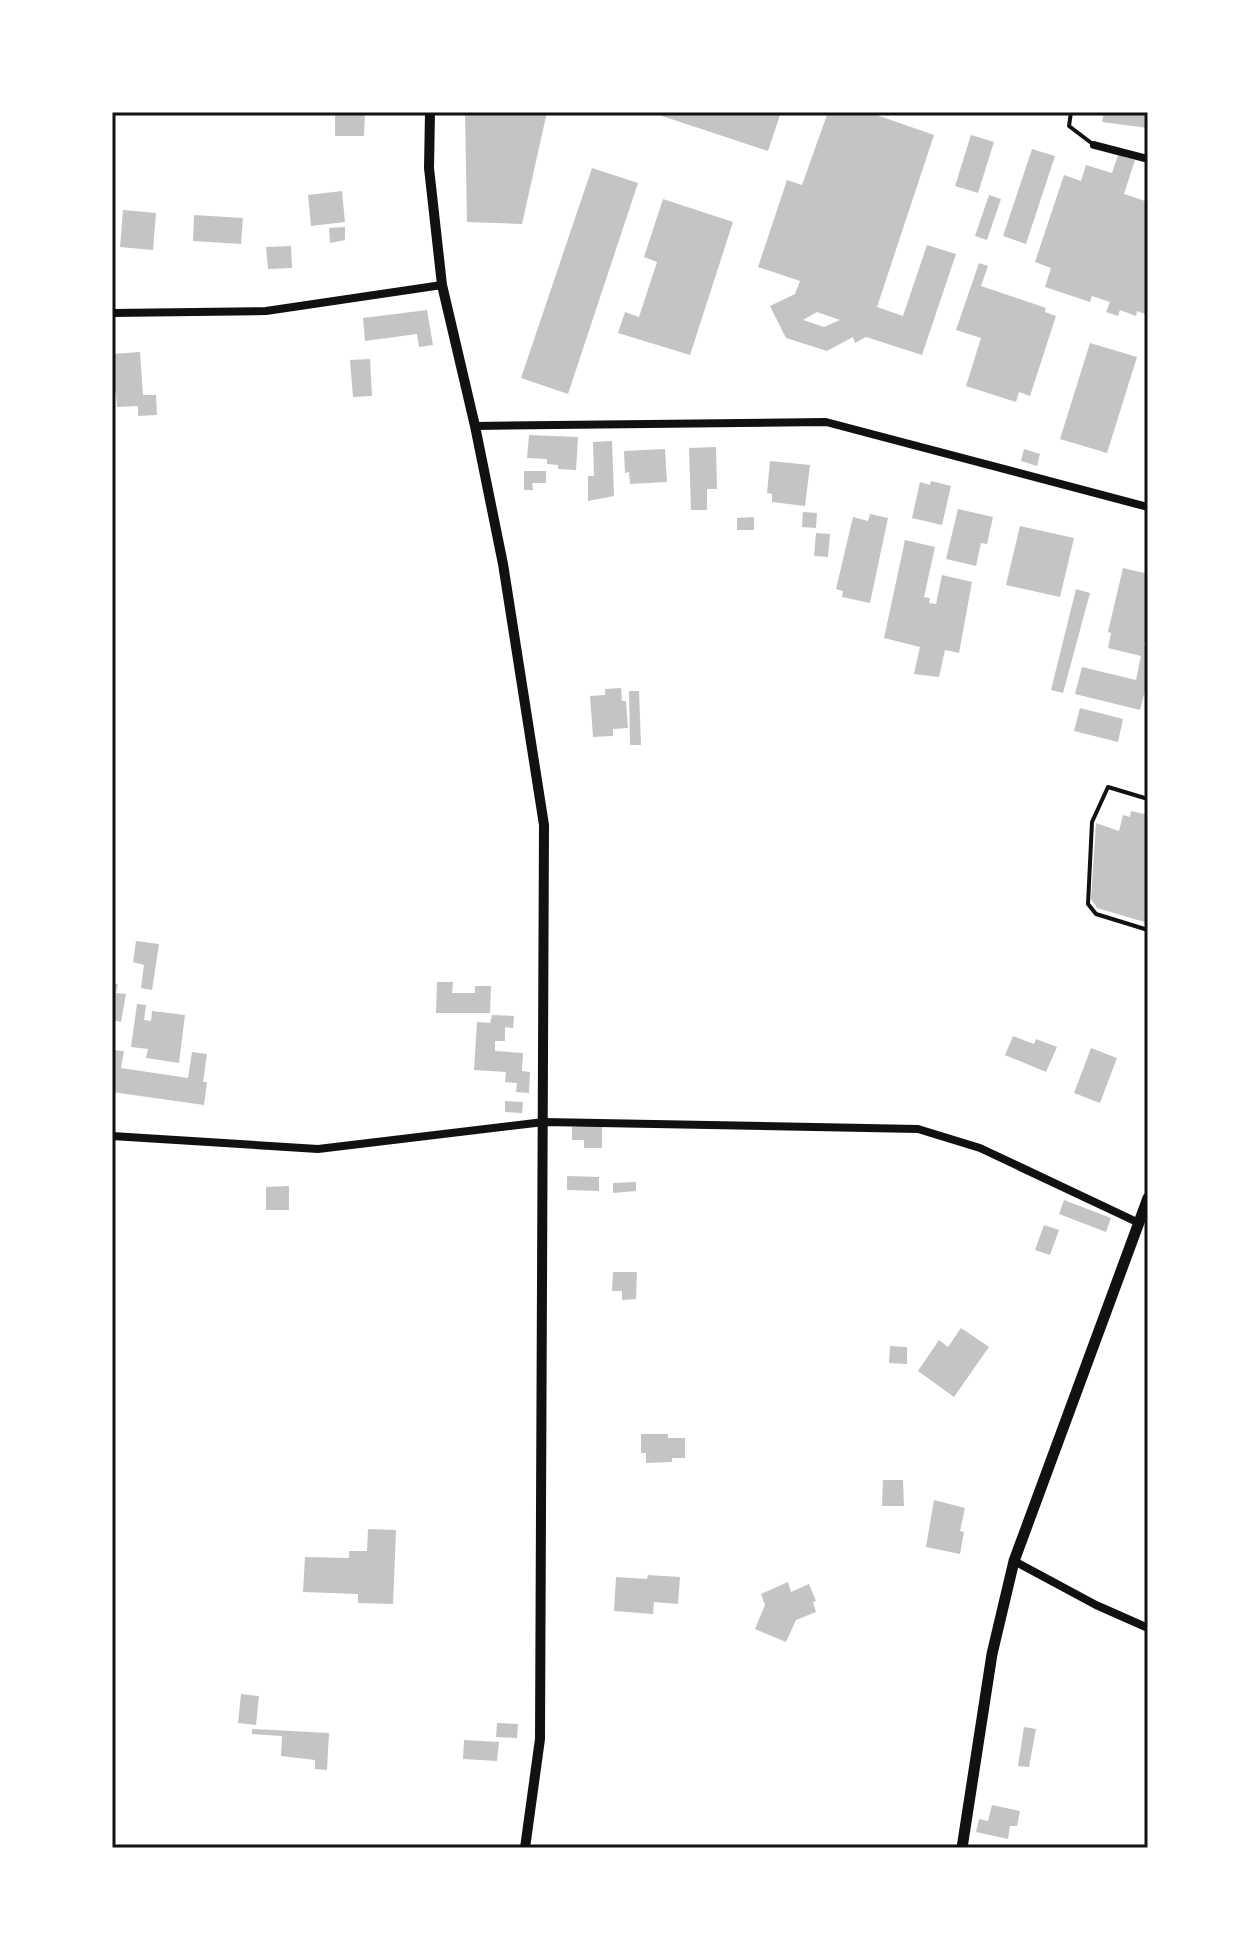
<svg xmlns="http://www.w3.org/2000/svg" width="1260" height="1960" viewBox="0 0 1260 1960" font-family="Georgia,serif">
<rect width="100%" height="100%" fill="#fff"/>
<path fill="#c4c4c4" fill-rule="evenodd" d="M 335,112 L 365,112 L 364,136 L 335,136 Z
M 465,112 L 547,112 L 522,224 L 467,222 Z
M 650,112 L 781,112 L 768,151 Z
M 828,112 L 868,112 L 934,135 L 877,307 L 903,316 L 927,245 L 956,254 L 922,355 L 866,337 L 855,343 L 853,337 L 827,351 L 786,338 L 770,306 L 795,294 L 800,281 L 758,267 L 787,180 L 802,185 ZM 817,312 L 840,320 L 824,327 L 803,320 Z
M 1104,112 L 1148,112 L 1148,128 L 1102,122 Z
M 971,135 L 994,142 L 978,193 L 955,186 Z
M 1032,149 L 1055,156 L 1026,244 L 1003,236 Z
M 1118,155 L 1135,160 L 1124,194 L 1148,202 L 1148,315 L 1137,311 L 1136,316 L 1120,310 L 1118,316 L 1106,312 L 1110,302 L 1092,296 L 1090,302 L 1045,287 L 1051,268 L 1035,262 L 1064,175 L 1081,181 L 1086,165 L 1112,173 Z
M 592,168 L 638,183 L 568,394 L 521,378 Z
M 342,191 L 345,222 L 311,226 L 308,195 Z
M 989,195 L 1001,199 L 987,240 L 975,236 Z
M 663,199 L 733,222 L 690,355 L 618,333 L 625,312 L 639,317 L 657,262 L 644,257 Z
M 123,210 L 156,213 L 153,250 L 120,247 Z
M 194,215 L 243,218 L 241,244 L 193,241 Z
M 345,227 L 345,240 L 330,243 L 329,228 Z
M 291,246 L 292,268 L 268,269 L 266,247 Z
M 979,263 L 988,266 L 981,286 L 1046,308 L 1045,312 L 1056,316 L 1030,396 L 1019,392 L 1016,402 L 966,386 L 981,338 L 956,330 Z
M 427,310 L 433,345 L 419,347 L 417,334 L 365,341 L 363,318 Z
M 1090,343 L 1137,357 L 1107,453 L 1060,439 Z
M 140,352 L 143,395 L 156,395 L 157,415 L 138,416 L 138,406 L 117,407 L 116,392 L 113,392 L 112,354 Z
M 370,359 L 372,396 L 353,397 L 350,360 Z
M 529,435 L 578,437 L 576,470 L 558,469 L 558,465 L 547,464 L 547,459 L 527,458 Z
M 612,441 L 614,496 L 588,501 L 588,476 L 594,476 L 593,442 Z
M 716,447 L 717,489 L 707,489 L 707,510 L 691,510 L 689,448 Z
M 665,449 L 667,482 L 630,484 L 629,472 L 625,473 L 624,451 Z
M 1024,449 L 1040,454 L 1037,466 L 1021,461 Z
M 770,461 L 810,465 L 805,506 L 772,502 L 772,494 L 767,493 Z
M 524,471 L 546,471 L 546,483 L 532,483 L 533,490 L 524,490 Z
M 931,481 L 951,486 L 942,525 L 912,518 L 920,482 L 930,485 Z
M 958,509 L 993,517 L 987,544 L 981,543 L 976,566 L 946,559 Z
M 803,512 L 817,513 L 816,528 L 802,527 Z
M 870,514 L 888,518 L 870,603 L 842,597 L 843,591 L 836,589 L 853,517 L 868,521 Z
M 754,517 L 754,530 L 737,530 L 737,518 Z
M 1020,526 L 1074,538 L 1060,597 L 1006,585 Z
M 816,533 L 830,534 L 828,557 L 814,556 Z
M 905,540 L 935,547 L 924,597 L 930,598 L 929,603 L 936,604 L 942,575 L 972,582 L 959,653 L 945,650 L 939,677 L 914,674 L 920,647 L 884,638 Z
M 1123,568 L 1148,574 L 1148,628 L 1144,646 L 1148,647 L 1148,679 L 1140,710 L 1075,694 L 1082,667 L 1136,680 L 1141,656 L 1108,648 L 1111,633 L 1108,632 Z
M 1076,589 L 1090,593 L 1063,693 L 1051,690 Z
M 621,688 L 622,701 L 626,701 L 628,728 L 613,729 L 613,736 L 593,737 L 590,696 L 605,695 L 605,689 Z
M 629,691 L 639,691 L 641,745 L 630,745 Z
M 1080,708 L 1123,719 L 1118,742 L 1074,731 Z
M 1131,811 L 1148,815 L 1148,923 L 1097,908 L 1091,899 L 1096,823 L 1119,831 L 1123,815 L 1130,817 Z
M 136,941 L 159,944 L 152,990 L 141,988 L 144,965 L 133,962 Z
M 437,982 L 453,982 L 452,993 L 475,993 L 475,986 L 491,986 L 490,1013 L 436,1013 Z
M 112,983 L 118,984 L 116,993 L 126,994 L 121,1022 L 112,1020 Z
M 137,1004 L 146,1005 L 144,1020 L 151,1021 L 152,1011 L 185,1015 L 179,1063 L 146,1058 L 148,1049 L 131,1047 Z
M 492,1015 L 514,1016 L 513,1028 L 505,1027 L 505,1041 L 495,1041 L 495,1051 L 523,1053 L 522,1071 L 530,1072 L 529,1093 L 516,1092 L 517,1083 L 505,1082 L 506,1072 L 474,1070 L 477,1022 L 490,1023 Z
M 1013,1036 L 1034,1044 L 1036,1039 L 1057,1047 L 1046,1072 L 1005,1055 Z
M 1091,1048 L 1117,1058 L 1100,1103 L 1074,1093 Z
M 112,1050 L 124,1051 L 121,1068 L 188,1078 L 192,1052 L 207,1054 L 203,1082 L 207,1082 L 204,1105 L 112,1092 Z
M 505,1101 L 523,1102 L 522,1113 L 505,1112 Z
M 602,1126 L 602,1148 L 584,1148 L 584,1140 L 572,1140 L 572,1127 Z
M 567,1176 L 599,1177 L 599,1191 L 567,1190 Z
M 636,1182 L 636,1191 L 613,1193 L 613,1183 Z
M 289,1186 L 289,1210 L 266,1210 L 266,1187 Z
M 1064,1200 L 1111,1218 L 1106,1232 L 1059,1214 Z
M 1044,1225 L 1059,1230 L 1050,1255 L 1035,1250 Z
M 613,1272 L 637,1272 L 636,1299 L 622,1300 L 622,1291 L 612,1291 Z
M 961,1328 L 989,1347 L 954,1397 L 918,1371 L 939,1340 L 948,1347 Z
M 890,1346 L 907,1347 L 907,1364 L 889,1363 Z
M 641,1434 L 668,1434 L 668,1438 L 685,1438 L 685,1458 L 672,1458 L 672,1462 L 646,1463 L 646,1453 L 641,1453 Z
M 883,1480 L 903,1480 L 904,1506 L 882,1506 Z
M 934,1500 L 965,1508 L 960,1531 L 964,1532 L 960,1554 L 926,1547 Z
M 368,1529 L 396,1530 L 393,1604 L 358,1603 L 358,1594 L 303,1592 L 305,1557 L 349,1558 L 349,1551 L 367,1551 Z
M 648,1575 L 680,1577 L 678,1604 L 654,1602 L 653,1614 L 614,1611 L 616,1577 L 647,1579 Z
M 788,1582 L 791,1592 L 809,1584 L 816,1601 L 813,1602 L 816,1612 L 796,1620 L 786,1642 L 755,1629 L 765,1605 L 761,1594 Z
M 241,1694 L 259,1696 L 256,1725 L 238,1723 Z
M 497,1723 L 518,1724 L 517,1738 L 496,1737 Z
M 1024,1727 L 1036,1729 L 1029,1767 L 1018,1766 Z
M 252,1729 L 329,1733 L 327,1770 L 315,1769 L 315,1760 L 281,1756 L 282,1736 L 252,1734 Z
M 464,1740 L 499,1742 L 497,1761 L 463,1759 Z
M 992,1805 L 1020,1811 L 1017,1826 L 1010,1826 L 1008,1839 L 976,1832 L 979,1819 L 988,1821 Z"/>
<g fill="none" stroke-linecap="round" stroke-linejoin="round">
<path stroke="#111" stroke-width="4" d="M 1071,112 L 1069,126 L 1094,145
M 1148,799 L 1108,787 L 1092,822 L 1088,904 L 1096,914 L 1148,930"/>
<path stroke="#111" stroke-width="8" d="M 1094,145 L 1148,159
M 112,313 L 266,311 L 442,285
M 475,426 L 826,422 L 1148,507
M 112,1136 L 318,1149 L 544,1122 L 918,1129 L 980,1148 L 1139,1223
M 1014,1561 L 1096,1605 L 1148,1628"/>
<path stroke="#111" stroke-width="10" d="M 430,112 L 429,168 L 442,285 L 475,426 L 503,564 L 544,825 L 540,1739 L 525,1848"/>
<path stroke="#111" stroke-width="11" d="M 962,1848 L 992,1654 L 1014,1561 L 1148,1198"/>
</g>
<rect width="1260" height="1960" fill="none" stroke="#ffffff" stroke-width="228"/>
<rect x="114" y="114" width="1032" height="1732" fill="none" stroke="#111" stroke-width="3"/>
</svg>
